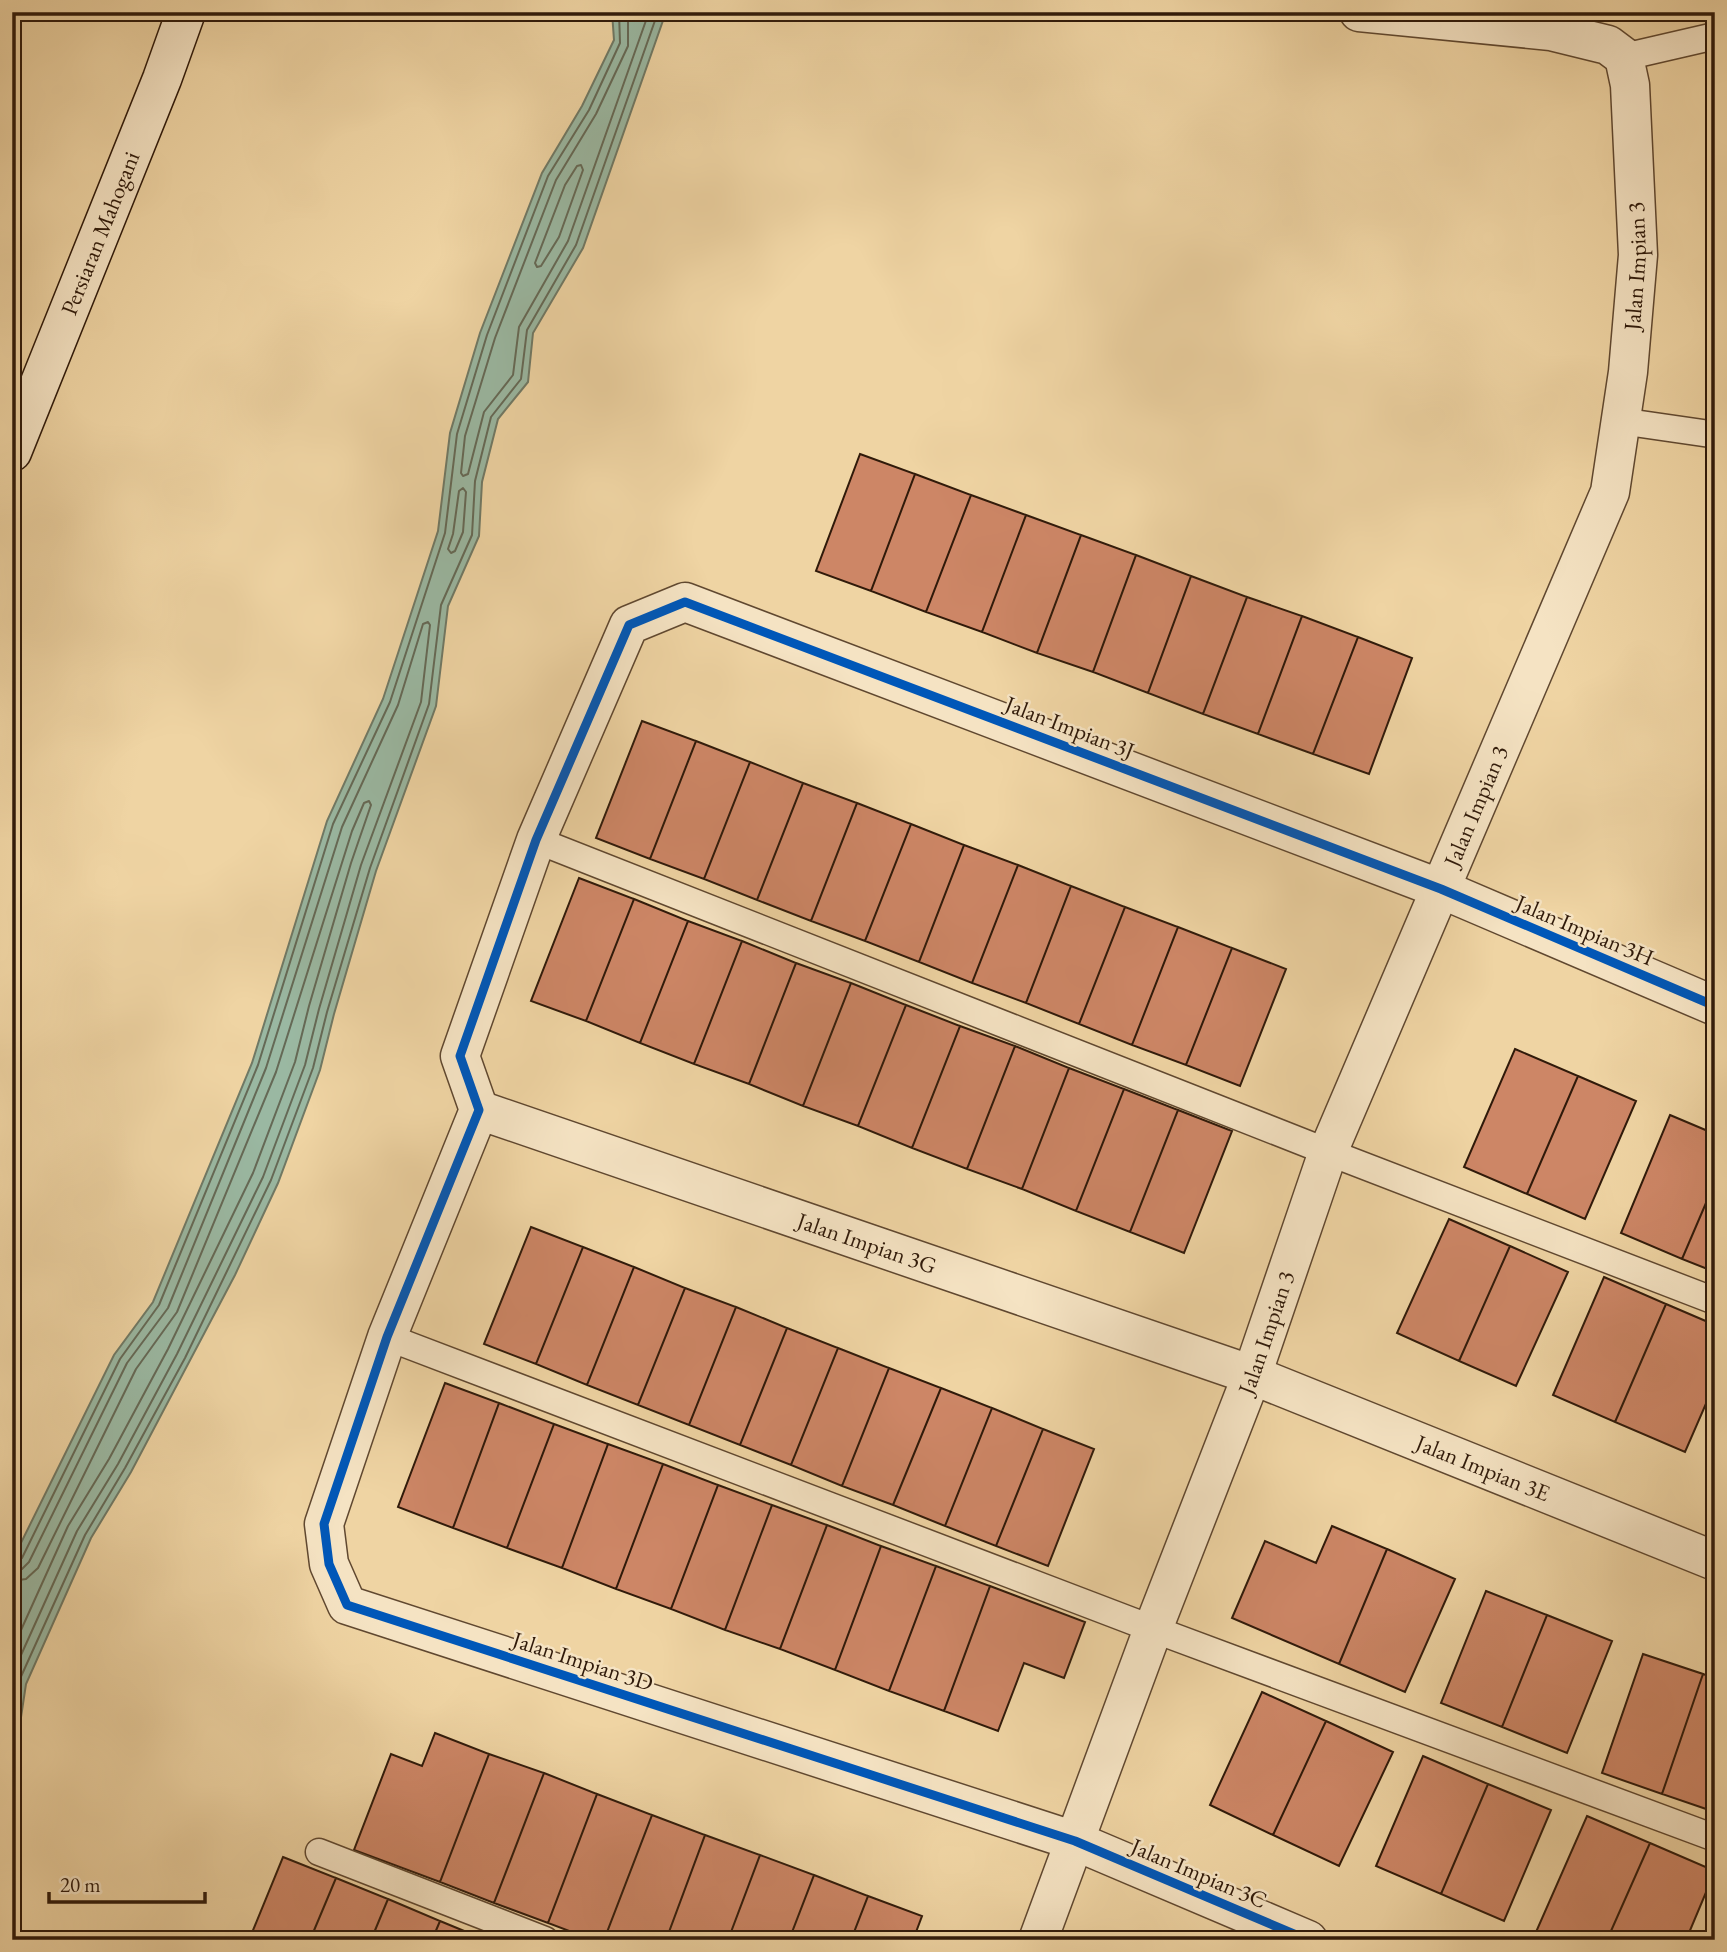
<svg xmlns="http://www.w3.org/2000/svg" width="1727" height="1952" viewBox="0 0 1727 1952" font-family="'EB Garamond',serif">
<rect width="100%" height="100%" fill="#efd4a3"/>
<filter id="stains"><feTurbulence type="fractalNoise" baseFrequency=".00286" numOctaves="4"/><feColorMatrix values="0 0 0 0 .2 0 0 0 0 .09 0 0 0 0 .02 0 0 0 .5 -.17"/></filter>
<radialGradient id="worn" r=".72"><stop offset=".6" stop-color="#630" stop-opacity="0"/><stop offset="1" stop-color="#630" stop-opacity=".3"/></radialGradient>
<path fill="#9ab8a2" stroke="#707965" stroke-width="2" d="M 612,12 L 666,12 L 583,248 L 533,333 L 528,382 L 498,419 L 482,482 L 479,536 L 448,606 L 436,706 L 376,871 L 334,1014 L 320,1070 L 278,1183 L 235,1275 L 131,1472 L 91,1538 L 26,1684 L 15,1757 L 12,1764 L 12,1561 L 114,1355 L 153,1302 L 252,1063 L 327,821 L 383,699 L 438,531 L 450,433 L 480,333 L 542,173 L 582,106 L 614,40 Z"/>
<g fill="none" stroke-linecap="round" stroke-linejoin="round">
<path stroke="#656956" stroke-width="2" d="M 628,12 L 628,46 L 596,114 L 556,180 L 495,338 L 465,436 L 461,473 L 463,476 L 468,474 L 484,412 L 513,375 L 519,327 L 568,241 L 649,12
M 581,165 L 583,170 L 559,237 L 541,266 L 537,267 L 535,263 L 565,185 L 577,166 Z
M 463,488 L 466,492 L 463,532 L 455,551 L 451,553 L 448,549 L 453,534 L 459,491 Z
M 12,1562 L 18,1561 L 22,1558 L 120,1359 L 159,1305 L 258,1065 L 333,824 L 390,702 L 445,533 L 457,434 L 487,335 L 548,176 L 589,110 L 620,43 L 619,12
M 12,1571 L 22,1569 L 29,1562 L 127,1363 L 168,1308 L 266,1068 L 342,827 L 398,705 L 423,624 L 428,622 L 430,625 L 421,702 L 361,865 L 319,1009 L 305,1065 L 263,1177 L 177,1354 L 118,1464 L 77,1531 L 12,1675
M 12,1581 L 26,1579 L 38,1568 L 136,1369 L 177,1312 L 276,1072 L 352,831 L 364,803 L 369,801 L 371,805 L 351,863 L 309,1006 L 295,1062 L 253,1173 L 168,1349 L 109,1459 L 68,1526 L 12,1650
M 12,1728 L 19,1681 L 85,1535 L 125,1468 L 185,1358 L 271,1180 L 313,1068 L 327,1012 L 370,868 L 429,704 L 441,605 L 472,535 L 475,481 L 491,417 L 521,379 L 527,330 L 576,245 L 658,12"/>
</g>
<path fill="#cd8666" stroke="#301a0a" stroke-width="2" d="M 860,454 L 915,474 L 871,591 L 816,571 Z
M 915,474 L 971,495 L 926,612 L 871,591 Z
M 971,495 L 1026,515 L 982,632 L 926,612 Z
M 1026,515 L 1081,535 L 1037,653 L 982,632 Z
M 1081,535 L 1136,555 L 1093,672 L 1037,653 Z
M 1136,555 L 1191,576 L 1148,693 L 1093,672 Z
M 1191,576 L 1247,597 L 1203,714 L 1148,693 Z
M 1247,597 L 1302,616 L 1258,734 L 1203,714 Z
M 1302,616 L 1358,637 L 1313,754 L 1258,734 Z
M 1358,637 L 1412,658 L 1369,774 L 1313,754 Z
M 642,721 L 696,741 L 650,859 L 596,838 Z
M 696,741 L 750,762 L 704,879 L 650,859 Z
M 750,762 L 803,783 L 757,900 L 704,879 Z
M 803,783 L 857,803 L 811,921 L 757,900 Z
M 857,803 L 911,824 L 865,941 L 811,921 Z
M 911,824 L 964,845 L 919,962 L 865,941 Z
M 964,845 L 1018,865 L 972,983 L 919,962 Z
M 1018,865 L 1071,886 L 1026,1003 L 972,983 Z
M 579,878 L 634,899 L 586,1021 L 531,1001 Z
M 1071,886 L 1125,907 L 1079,1024 L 1026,1003 Z
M 634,899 L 688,921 L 640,1043 L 586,1021 Z
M 1125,907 L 1178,927 L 1132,1045 L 1079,1024 Z
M 688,921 L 742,941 L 694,1064 L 640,1043 Z
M 1178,927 L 1232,948 L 1186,1065 L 1132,1045 Z
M 742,941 L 796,963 L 749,1084 L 694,1064 Z
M 1232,948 L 1286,969 L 1240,1086 L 1186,1065 Z
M 796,963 L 851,983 L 803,1106 L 749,1084 Z
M 851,983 L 906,1005 L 858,1126 L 803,1106 Z
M 906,1005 L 960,1026 L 912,1148 L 858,1126 Z
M 960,1026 L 1015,1046 L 967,1169 L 912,1148 Z
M 1015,1046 L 1069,1068 L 1022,1189 L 967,1169 Z
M 1515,1049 L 1578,1076 L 1527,1194 L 1464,1167 Z
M 1069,1068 L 1124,1089 L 1076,1211 L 1022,1189 Z
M 1578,1076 L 1636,1101 L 1585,1219 L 1527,1194 Z
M 1124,1089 L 1178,1110 L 1130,1232 L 1076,1211 Z
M 1178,1110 L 1232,1131 L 1184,1253 L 1130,1232 Z
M 1670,1115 L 1715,1134 L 1715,1182 L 1682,1259 L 1621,1233 Z
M 1715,1182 L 1715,1272 L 1682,1259 Z
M 1449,1219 L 1510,1246 L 1459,1361 L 1397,1333 Z
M 531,1227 L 583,1247 L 536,1364 L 484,1344 Z
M 1510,1246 L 1568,1272 L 1516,1386 L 1459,1361 Z
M 583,1247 L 634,1267 L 587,1385 L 536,1364 Z
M 634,1267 L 685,1288 L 638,1405 L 587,1385 Z
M 1604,1277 L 1666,1304 L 1615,1422 L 1553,1395 Z
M 685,1288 L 736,1307 L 689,1425 L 638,1405 Z
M 1666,1304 L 1715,1325 L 1715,1383 L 1685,1452 L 1615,1422 Z
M 736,1307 L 787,1328 L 740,1445 L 689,1425 Z
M 787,1328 L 838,1348 L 791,1465 L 740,1445 Z
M 838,1348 L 889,1368 L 842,1486 L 791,1465 Z
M 889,1368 L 941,1388 L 893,1505 L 842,1486 Z
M 445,1383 L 499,1403 L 453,1528 L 398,1507 Z
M 941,1388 L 992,1408 L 945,1526 L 893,1505 Z
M 499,1403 L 554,1424 L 507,1548 L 453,1528 Z
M 992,1408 L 1043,1429 L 996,1546 L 945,1526 Z
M 554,1424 L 608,1444 L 562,1568 L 507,1548 Z
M 1043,1429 L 1094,1449 L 1048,1566 L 996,1546 Z
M 608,1444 L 663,1464 L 616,1589 L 562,1568 Z
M 663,1464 L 718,1485 L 671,1609 L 616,1589 Z
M 718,1485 L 772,1505 L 725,1630 L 671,1609 Z
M 772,1505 L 827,1525 L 780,1649 L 725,1630 Z
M 827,1525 L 881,1546 L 835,1670 L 780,1649 Z
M 1332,1526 L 1387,1549 L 1339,1664 L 1232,1618 L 1265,1541 L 1316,1563 Z
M 881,1546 L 936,1566 L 889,1691 L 835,1670 Z
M 1387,1549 L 1455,1579 L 1405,1692 L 1339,1664 Z
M 936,1566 L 990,1586 L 944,1711 L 889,1691 Z
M 990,1586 L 1085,1622 L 1064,1678 L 1024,1663 L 998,1731 L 944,1711 Z
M 1486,1591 L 1547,1615 L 1502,1727 L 1441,1703 Z
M 1547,1615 L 1612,1641 L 1567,1753 L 1502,1727 Z
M 1643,1654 L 1703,1674 L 1662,1794 L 1602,1773 Z
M 1703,1674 L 1715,1678 L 1715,1812 L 1662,1794 Z
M 1262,1692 L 1326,1721 L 1273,1835 L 1210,1805 Z
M 1326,1721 L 1393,1752 L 1339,1866 L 1273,1835 Z
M 435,1733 L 489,1754 L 440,1882 L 354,1850 L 391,1754 L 422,1766 Z
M 489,1754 L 544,1773 L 494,1903 L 440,1882 Z
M 1423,1756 L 1488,1784 L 1441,1894 L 1376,1866 Z
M 544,1773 L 597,1794 L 548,1923 L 494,1903 Z
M 1488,1784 L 1551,1810 L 1504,1921 L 1441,1894 Z
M 597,1794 L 652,1815 L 604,1940 L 593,1940 L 548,1923 Z
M 652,1815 L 705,1835 L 666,1940 L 604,1940 Z
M 1587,1816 L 1650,1843 L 1607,1940 L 1554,1940 L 1536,1932 Z
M 705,1835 L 760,1855 L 728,1940 L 666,1940 Z
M 1650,1843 L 1715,1871 L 1686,1940 L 1607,1940 Z
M 760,1855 L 814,1875 L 789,1940 L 728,1940 Z
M 283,1857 L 336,1878 L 310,1940 L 249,1940 Z
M 814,1875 L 868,1896 L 851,1940 L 789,1940 Z
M 336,1878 L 388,1899 L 371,1940 L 310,1940 Z
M 868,1896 L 922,1916 L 913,1940 L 851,1940 Z
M 388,1899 L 440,1921 L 432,1940 L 371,1940 Z
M 440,1921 L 486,1940 L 432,1940 Z"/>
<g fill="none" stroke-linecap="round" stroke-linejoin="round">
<g stroke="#604830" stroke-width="29">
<path id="service" d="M 1624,57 L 1715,36
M 1620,421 L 1710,434 L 1715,432
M 536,840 L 1328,1152 L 1715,1301
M 387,1337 L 1153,1629 L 1715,1838
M 319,1852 L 545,1940"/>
</g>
<g stroke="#604830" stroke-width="41">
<g id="minor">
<path id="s1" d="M 479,1110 L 1252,1375 L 1715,1561"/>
<path id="s2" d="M 1038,1940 L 1153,1629 L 1252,1375 L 1328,1152 L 1610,492 L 1628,372 L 1638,255 L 1630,85 L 1624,57 L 1608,45 L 1551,31 L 1359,12"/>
<path d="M 1308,1940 L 1075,1841 L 347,1605 L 329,1564 L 324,1524 L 387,1337 L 479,1110 L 460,1056 L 536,840 L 629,625 L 685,602 L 1441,889 L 1715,1006"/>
</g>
</g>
<g stroke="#301a0a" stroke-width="41">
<g id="secondary">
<path id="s3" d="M 12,452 L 162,79 L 186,12"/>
</g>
</g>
<use href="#service" stroke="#f5e3c3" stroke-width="26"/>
<use href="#minor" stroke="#f5e3c3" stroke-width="38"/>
<use href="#secondary" stroke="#f5e3c3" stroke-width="38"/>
<g stroke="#f5e3c3" stroke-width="13">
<path id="cycleway" d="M 1308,1940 L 1075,1841 L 347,1605 L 329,1564 L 324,1524 L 387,1337 L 479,1110 L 460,1056 L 536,840 L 629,625 L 685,602 L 1441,889 L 1715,1006"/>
</g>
<use href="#cycleway" stroke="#0057b8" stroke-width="9"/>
</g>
<g text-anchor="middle" stroke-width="5" stroke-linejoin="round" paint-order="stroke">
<g font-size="23" fill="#301a0a" stroke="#f5e3c3">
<text dy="8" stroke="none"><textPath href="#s3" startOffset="236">Persiaran Mahogani</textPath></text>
<text dy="8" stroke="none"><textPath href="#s2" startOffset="1785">Jalan Impian 3</textPath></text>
<text transform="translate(1070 727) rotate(21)" y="8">Jalan Impian 3J</text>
<text dy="8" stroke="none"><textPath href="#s2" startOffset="1216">Jalan Impian 3</textPath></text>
<text transform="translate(1585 930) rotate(23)" y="8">Jalan Impian 3H</text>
<text dy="8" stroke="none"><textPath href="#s1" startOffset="410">Jalan Impian 3G</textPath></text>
<text dy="8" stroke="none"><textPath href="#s2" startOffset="649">Jalan Impian 3</textPath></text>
<text dy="8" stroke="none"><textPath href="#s1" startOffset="1066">Jalan Impian 3E</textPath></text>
<text transform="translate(583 1661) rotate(18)" y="8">Jalan Impian 3D</text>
<text transform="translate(1199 1873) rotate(23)" y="8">Jalan Impian 3C</text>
</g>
</g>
<rect width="1727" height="1952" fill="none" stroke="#efd4a3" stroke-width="42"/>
<rect x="14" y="14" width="1699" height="1924" fill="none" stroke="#301a0a" stroke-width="3.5"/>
<rect x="21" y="21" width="1685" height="1910" fill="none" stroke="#301a0a" stroke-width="2"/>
<path d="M49 1892v10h156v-10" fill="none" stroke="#301a0a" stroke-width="3.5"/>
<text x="60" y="1892" font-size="21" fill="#301a0a" stroke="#f5e3c3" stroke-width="5" paint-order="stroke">20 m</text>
<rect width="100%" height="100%" filter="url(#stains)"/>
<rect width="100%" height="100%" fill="url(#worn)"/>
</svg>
